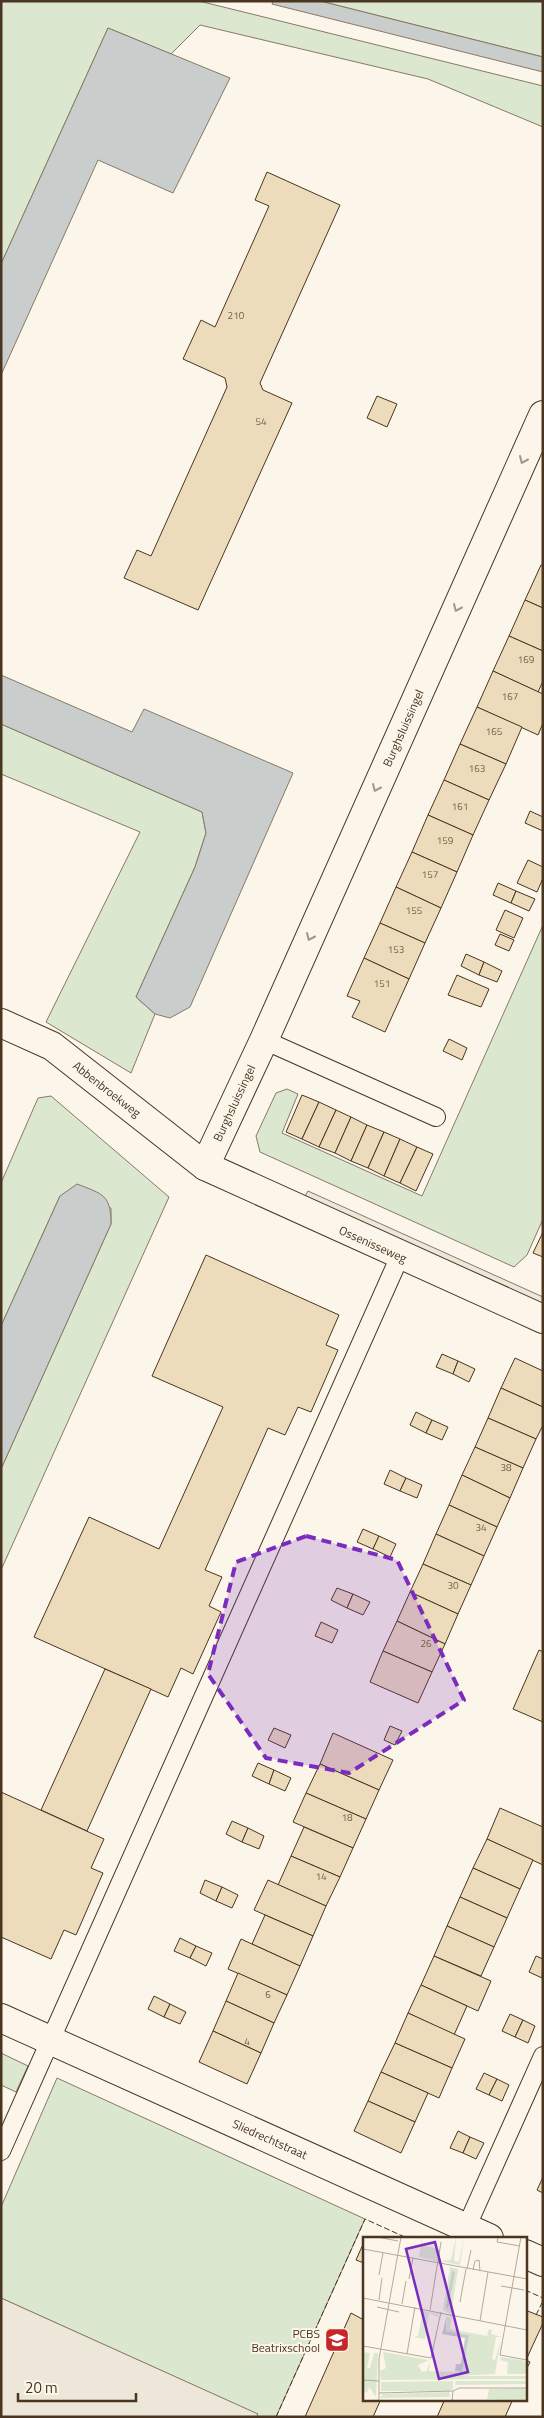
<svg xmlns="http://www.w3.org/2000/svg" width="544" height="2418" viewBox="0 0 544 2418" font-family="'Titillium Web',sans-serif">
<style>
.green{fill:#dce7d0;stroke:#887966}
.parking{fill:#ede7d9;stroke:#887966}
.water{fill:#c9cecd;stroke:#887966}
.building{fill:#ecdcbc;stroke:#4a3520}
.lines{fill:none;stroke-linecap:round;stroke-linejoin:round}
.service-casing{stroke:#4a3520;stroke-width:20}
.minor-casing{stroke:#4a3520;stroke-width:30}
.service{stroke:#fbf6e9;stroke-width:18}
.minor{stroke:#fbf6e9;stroke-width:28}
.fence{stroke:#4a3520;stroke-width:1;stroke-dasharray:6 2.5;stroke-linecap:butt}
.oneway{stroke:#a29684}
.marked{fill:#7b2cbf;fill-opacity:0.2;stroke:#7b2cbf;stroke-width:4;stroke-dasharray:10 6;stroke-linejoin:round}
.labels{text-anchor:middle;dominant-baseline:central;stroke-width:4;stroke-linejoin:round;paint-order:stroke}
.number-label{font-size:10px;fill:#725f47}
.street-label{font-size:12px;fill:#4a3520;stroke:#fbf6e9}
.poi-label{font-size:12px;fill:#4a3520;stroke:#fbf6e9;text-anchor:end}
.inset-road{fill:none;stroke:#b4a999;stroke-width:1}
.view{fill:#7b2cbf;fill-opacity:0.15;stroke:#7b2cbf;stroke-width:2.5}
.inset-edge{fill:none;stroke:#4a3520;stroke-width:2.5}
</style>
<rect width="100%" height="100%" fill="#fbf6e9"/>
<g class="green">
<polygon points="1,1 199,1 543,86 543,127 428,79 200,25 171,54 108,28 1,264"/>
<polygon points="320,1 543,1 543,57"/>
<polygon points="1,724 202,812 206,833 195,867 136,997 155,1014 131,1073 46,1022 140,832 1,774"/>
<polygon points="543,925 543,1219 527,1255 514,1267 260,1152 256,1136 276,1093 287,1089 298,1094 282,1133 422,1196"/>
<polygon points="51,1096 169,1197 1,1570 1,1469 111,1224 111,1208 60,1196 1,1326 1,1183 38,1098"/>
<polygon points="1,2053 28,2066 16,2092 1,2085"/>
<polygon points="57,2078 365,2219 276,2417 256,2417 257,2414 1,2298 1,2207"/>
</g>
<g class="parking">
<polygon points="308,1191 543,1297 543,1307 304,1198"/>
<polygon points="1,2298 258,2414 256,2417 1,2417"/>
</g>
<g class="water">
<polygon points="273,1 320,1 543,57 543,72 272,4"/>
<polygon points="108,28 230,78 173,193 98,160 1,375 1,264"/>
<polygon points="1,675 132,732 144,709 293,773 190,1007 170,1018 155,1014 136,997 195,867 206,833 202,812 1,724"/>
<path d="M77,1184C103,1194 111,1195 111,1224L1,1469V1326L60,1196Z"/>
</g>
<g class="building">
<polygon points="267,172 340,205 260,383 263,390 292,403 198,610 124,578 137,550 151,556 227,387 225,378 183,359 201,320 215,327 269,206 255,200"/>
<polygon points="377,396 397,404 387,427 367,418"/>
<polygon points="541,565 543,566 543,608 525,600"/>
<polygon points="525,600 543,608 543,651 509,636"/>
<polygon points="509,636 543,651 543,681 538,692 493,671"/>
<polygon points="493,671 543,694 543,723 538,735 477,707"/>
<polygon points="477,707 522,727 506,764 460,744"/>
<polygon points="460,744 506,764 489,800 444,780"/>
<polygon points="444,780 489,800 473,835 428,815"/>
<polygon points="530,811 543,817 543,831 525,823"/>
<polygon points="428,815 473,835 457,872 412,852"/>
<polygon points="412,852 457,872 441,908 396,887"/>
<polygon points="528,860 543,867 543,878 537,892 517,883"/>
<polygon points="498,883 516,891 511,903 493,895"/>
<polygon points="396,887 441,908 425,943 380,923"/>
<polygon points="516,891 535,899 529,911 511,903"/>
<polygon points="505,910 523,918 514,938 496,930"/>
<polygon points="380,923 425,943 409,979 364,958"/>
<polygon points="500,934 514,940 509,951 495,945"/>
<polygon points="466,954 484,962 479,975 461,966"/>
<polygon points="364,958 409,979 385,1032 352,1017 360,1001 347,996"/>
<polygon points="484,962 502,971 497,982 479,975"/>
<polygon points="457,975 489,989 481,1007 448,995"/>
<polygon points="449,1039 467,1048 462,1060 443,1051"/>
<polygon points="302,1095 319,1102 302,1139 286,1132"/>
<polygon points="319,1102 336,1110 319,1147 302,1139"/>
<polygon points="336,1110 351,1117 335,1153 319,1147"/>
<polygon points="351,1117 367,1125 351,1161 335,1153"/>
<polygon points="367,1125 384,1132 368,1168 351,1161"/>
<polygon points="384,1132 400,1139 384,1176 368,1168"/>
<polygon points="400,1139 417,1147 400,1183 384,1176"/>
<polygon points="417,1147 433,1154 416,1191 400,1183"/>
<polygon points="543,1232 543,1257 533,1253"/>
<polygon points="206,1255 339,1315 326,1345 338,1350 311,1412 298,1407 285,1435 268,1428 205,1570 222,1577 209,1606 221,1612 193,1674 181,1668 168,1697 34,1637 89,1517 159,1549 223,1407 152,1376"/>
<polygon points="442,1354 458,1361 453,1374 436,1367"/>
<polygon points="515,1358 543,1371 543,1407 501,1388"/>
<polygon points="458,1361 475,1369 469,1382 453,1374"/>
<polygon points="501,1388 543,1407 543,1425 536,1439 488,1418"/>
<polygon points="416,1412 432,1420 426,1433 410,1425"/>
<polygon points="488,1418 536,1439 523,1468 475,1447"/>
<polygon points="432,1420 448,1427 442,1440 426,1433"/>
<polygon points="475,1447 523,1468 510,1498 462,1475"/>
<polygon points="390,1470 406,1478 400,1491 384,1484"/>
<polygon points="462,1475 510,1498 497,1527 449,1505"/>
<polygon points="406,1478 422,1485 417,1498 400,1491"/>
<polygon points="449,1505 497,1527 484,1556 436,1534"/>
<polygon points="363,1529 379,1536 373,1549 357,1542"/>
<polygon points="436,1534 484,1556 471,1585 423,1564"/>
<polygon points="379,1536 396,1544 390,1557 373,1549"/>
<polygon points="423,1564 471,1585 458,1614 410,1592"/>
<polygon points="337,1588 353,1594 347,1608 331,1600"/>
<polygon points="410,1592 458,1614 445,1644 397,1621"/>
<polygon points="353,1594 370,1602 363,1615 347,1608"/>
<polygon points="397,1621 445,1644 432,1672 383,1651"/>
<polygon points="321,1622 338,1630 332,1643 315,1636"/>
<polygon points="539,1650 543,1652 543,1722 513,1709"/>
<polygon points="383,1651 432,1672 418,1703 370,1682"/>
<polygon points="105,1669 151,1689 87,1831 41,1810"/>
<polygon points="390,1726 402,1731 395,1745 384,1740"/>
<polygon points="274,1728 291,1735 285,1748 268,1740"/>
<polygon points="333,1733 393,1760 379,1790 320,1764"/>
<polygon points="258,1763 274,1770 269,1784 252,1776"/>
<polygon points="320,1764 379,1790 366,1819 306,1793"/>
<polygon points="274,1770 291,1778 285,1791 269,1784"/>
<polygon points="1,1792 104,1839 91,1868 103,1873 76,1935 64,1930 51,1959 1,1937"/>
<polygon points="306,1793 366,1819 353,1848 293,1822"/>
<polygon points="500,1808 543,1827 543,1865 487,1839"/>
<polygon points="232,1821 248,1828 242,1842 226,1834"/>
<polygon points="304,1827 353,1848 340,1877 291,1856"/>
<polygon points="248,1828 264,1836 259,1849 242,1842"/>
<polygon points="487,1839 533,1860 520,1889 473,1868"/>
<polygon points="291,1856 340,1877 326,1906 278,1885"/>
<polygon points="473,1868 520,1889 507,1918 460,1897"/>
<polygon points="205,1880 222,1887 216,1901 200,1893"/>
<polygon points="268,1880 326,1906 313,1936 254,1910"/>
<polygon points="222,1887 238,1895 232,1908 216,1901"/>
<polygon points="460,1897 507,1918 494,1947 447,1926"/>
<polygon points="265,1915 313,1936 300,1966 252,1944"/>
<polygon points="447,1926 494,1947 481,1976 434,1956"/>
<polygon points="180,1938 196,1946 190,1958 174,1951"/>
<polygon points="241,1939 300,1966 287,1995 228,1969"/>
<polygon points="196,1946 212,1953 206,1966 190,1958"/>
<polygon points="434,1956 491,1981 478,2011 421,1985"/>
<polygon points="536,1956 543,1959 542,1978 529,1972"/>
<polygon points="238,1973 287,1995 274,2023 226,2001"/>
<polygon points="421,1985 467,2006 454,2035 408,2013"/>
<polygon points="154,1996 170,2004 164,2017 148,2009"/>
<polygon points="226,2001 274,2023 261,2053 213,2031"/>
<polygon points="170,2004 186,2012 180,2024 164,2017"/>
<polygon points="408,2013 465,2039 452,2068 395,2043"/>
<polygon points="510,2014 523,2020 515,2037 502,2031"/>
<polygon points="523,2020 535,2026 528,2043 515,2037"/>
<polygon points="213,2031 261,2053 247,2084 199,2062"/>
<polygon points="395,2043 452,2068 439,2098 381,2072"/>
<polygon points="381,2072 428,2093 415,2122 368,2101"/>
<polygon points="484,2073 497,2079 489,2095 476,2089"/>
<polygon points="497,2079 509,2085 502,2101 489,2095"/>
<polygon points="368,2101 415,2122 401,2153 354,2131"/>
<polygon points="458,2131 470,2137 463,2153 450,2148"/>
<polygon points="470,2137 484,2143 476,2159 463,2153"/>
<polygon points="543,2177 543,2193 537,2190"/>
<polygon points="364,2242 364,2263 356,2260"/>
<polygon points="525,2310 543,2317 543,2323 526,2360 530,2362 525,2372"/>
<polygon points="351,2313 364,2320 364,2399 381,2399 373,2417 305,2417"/>
<polygon points="445,2399 513,2399 505,2417 437,2417"/>
</g>
<g class="lines">
<defs>
<g id="service">
<polyline points="264,1040 436,1117"/>
<polyline points="1,2151 400,1256"/>
<polyline points="466,2228 543,2056"/>
</g>
<g id="minor">
<polyline points="1,1023 52,1046 205,1166 543,1319"/>
<polyline points="205,1166 264,1040 543,415"/>
<polyline points="1,2018 489,2238"/>
<polyline points="525,2254 543,2262"/>
</g>
</defs>
<use href="#service" class="service-casing"/>
<use href="#minor" class="minor-casing"/>
<use href="#service" class="service"/>
<use href="#minor" class="minor"/>
<g class="fence">
<polyline points="525,2290 543,2298"/>
<polyline points="536,2315 543,2301"/>
<polyline points="276,2417 365,2219 407,2238"/>
</g>
</g>
<defs><path id="oneway-chevron" d="M-2-3.5L2.5 0L-2 3.5" fill="none" stroke-width="1.6" stroke-linecap="round" stroke-linejoin="round" transform="scale(1.25)"/></defs>
<g class="oneway">
<use href="#oneway-chevron" transform="translate(523 460) rotate(114)"/>
<use href="#oneway-chevron" transform="translate(457 608) rotate(114)"/>
<use href="#oneway-chevron" transform="translate(376 788) rotate(114)"/>
<use href="#oneway-chevron" transform="translate(310 937) rotate(114)"/>
</g>
<path class="marked" d="M306,1536L397,1560L464,1700L349,1773L266,1758L208,1674L236,1562Z"/>
<defs>
<symbol id="school-square" viewBox="-11 -11 22 22"><rect x="-9" y="-9" width="18" height="18" rx="4" fill="#c62828" stroke="#fbf6e9"/><path d="M0-5L7-2L0 1L-7-2ZM-4 1L0 2.5L4 1V4Q0 6-4 4Z" fill="#fff"/></symbol>
</defs>
<g fill-rule="evenodd">
<use href="#school-square" x="323" y="2326" width="28" height="28"/>
</g>
<g class="labels">
<g class="number-label">
<text x="236" y="315">210</text>
<text x="261" y="421">54</text>
<text x="526" y="659">169</text>
<text x="510" y="696">167</text>
<text x="494" y="731">165</text>
<text x="477" y="768">163</text>
<text x="460" y="806">161</text>
<text x="445" y="840">159</text>
<text x="430" y="874">157</text>
<text x="414" y="910">155</text>
<text x="396" y="949">153</text>
<text x="382" y="983">151</text>
<text x="506" y="1467">38</text>
<text x="481" y="1527">34</text>
<text x="453" y="1585">30</text>
<text x="426" y="1643">26</text>
<text x="347" y="1817">18</text>
<text x="321" y="1876">14</text>
<text x="268" y="1994">6</text>
<text x="247" y="2041">4</text>
</g>
<g class="street-label">
<text transform="translate(403 728) rotate(-66)">Burghsluissingel</text>
<text transform="translate(107 1089) rotate(38)">Abbenbroekweg</text>
<text transform="translate(234 1103) rotate(-65)">Burghsluissingel</text>
<text transform="translate(373 1244) rotate(24)">Ossenisseweg</text>
<text transform="translate(270 2139) rotate(24)">Sliedrechtstraat</text>
</g>
<g class="poi-label">
<text x="320" y="2333">PCBS<tspan x="320" dy="14">Beatrixschool</tspan></text>
</g>
</g>
<g transform="translate(363 2237)">
<rect width="164" height="164" fill="#fbf6e9"/>
<path d="M59,0V8L76,12L74,24L56,20ZM93,0L91,24L96,25L101,0L97,28L76,24L88,23ZM87,30L95,32L88,77L80,73ZM60,74L76,77L75,80L66,76L62,102L51,100L55,99ZM83,79L89,80L87,92L124,99L126,92L129,93L128,97L139,100H133L129,122L132,123L138,103L132,137L95,139H164V142L18,143L17,134L23,131L20,115L66,123L55,128L59,135L64,134L67,123L66,134L99,135L105,98L83,94ZM0,115L7,116L4,131H7L11,116H15L13,160L6,150L4,156L0,153ZM138,120L164,124V137H144L145,125L137,123ZM90,144V152L86,154H18V145ZM93,144H164V147L92,148ZM164,151V164L124,162L126,152ZM86,155L88,164L87,160L17,161L20,157Z" fill="#dce7d0"/>
<path d="M89,34L92,35L85,72L83,70ZM83,82V94L106,98L99,135L92,134L93,127H98L102,101L79,97Z" fill="#c9cecd"/>
<path class="inset-road" d="M14,0L35,4M135,0L134,5L157,9M158,0L137,118L164,123M0,12L164,42M104,32L108,13M110,33L112,24L116,23L117,34M16,38L20,16M46,42L50,21M138,49L161,53M0,61L164,93M16,63L19,41M97,65L103,32M39,67L43,44M14,70L36,75M67,73L78,5M117,84L125,35M0,109L68,121L78,75M44,117L52,70M0,143L16,144M90,154L96,151H164M16,156L90,154L89,164M16,164V122L38,0"/>
<path class="view" d="M72,5L105,135L76,142L43,12Z"/>
<rect width="164" height="164" class="inset-edge"/>
</g>
<rect width="544" height="2418" fill="none" stroke="#4a3520" stroke-width="5"/>
<path d="M18 2393v8h118v-8" fill="none" stroke="#4a3520" stroke-width="2.5"/>
<text x="25" y="2393" font-size="15" fill="#4a3520" stroke="#fbf6e9" stroke-width="4" paint-order="stroke">20 m</text>
</svg>
